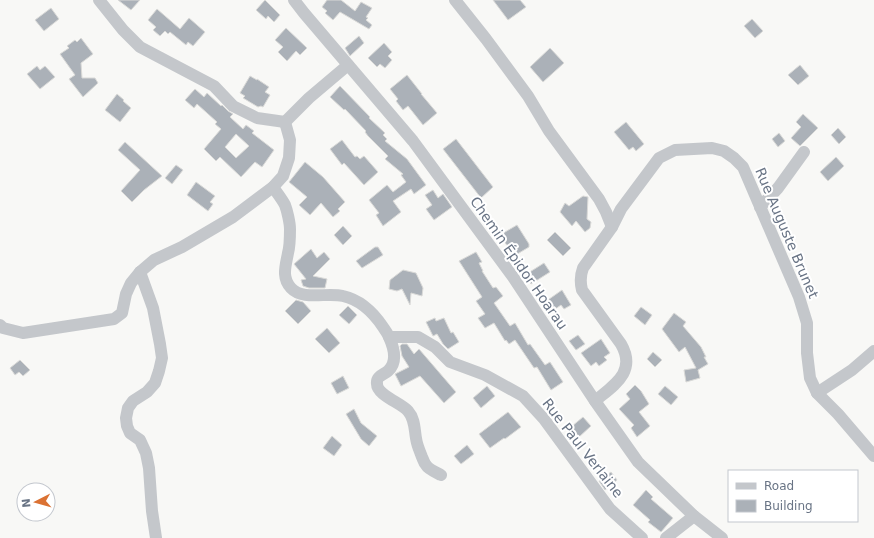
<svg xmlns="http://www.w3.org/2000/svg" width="874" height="538" viewBox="0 0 874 538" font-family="'DejaVu Sans',sans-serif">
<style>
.building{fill:#abb1b8;stroke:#dadad8;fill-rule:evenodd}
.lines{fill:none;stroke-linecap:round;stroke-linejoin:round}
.street{stroke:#c4c7cb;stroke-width:12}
.labels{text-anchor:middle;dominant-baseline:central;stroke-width:4;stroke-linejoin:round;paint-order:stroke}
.street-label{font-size:14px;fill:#697485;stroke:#fff}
</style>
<rect width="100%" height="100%" fill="#f8f8f6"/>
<g class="building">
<polygon points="118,0 140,0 131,10"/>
<polygon points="265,0 280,15 274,22 268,16 266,19 256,10"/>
<polygon points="327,0 341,0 355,11 361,2 372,8 366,17 368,18 366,20 372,25 369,29 340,12 333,20 325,13 327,11 322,7"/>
<polygon points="493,0 520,0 526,7 508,20"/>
<polygon points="51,8 59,19 44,31 35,20"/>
<polygon points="157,9 180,29 189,18 205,32 193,46 188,42 186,45 170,32 168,34 165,31 160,36 153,30 156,27 148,20"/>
<polygon points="752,19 763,31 755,38 744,26"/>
<polygon points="286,28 307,48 300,55 296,51 287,61 278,52 283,47 275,40"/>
<polygon points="359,36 364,43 350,56 345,48"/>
<polygon points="81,38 93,54 81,63 82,78 95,78 98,83 83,97 69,79 75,75 60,54 69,48 67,46 75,40 77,42"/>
<polygon points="384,43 392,52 388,56 392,60 385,68 380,64 377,67 368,58"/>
<polygon points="550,48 564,63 543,82 530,67"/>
<polygon points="800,65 809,76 798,85 788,75"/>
<polygon points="37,66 40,70 45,66 55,77 40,89 27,74"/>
<polygon points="407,75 422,94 421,94 437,113 423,125 408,106 403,110 396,101 398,99 390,89"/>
<polygon points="250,76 257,80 257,79 269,87 265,92 270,95 263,107 261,106 258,107 243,98 245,96 240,93"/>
<polygon points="340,86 370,117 369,118 385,133 383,135 387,139 385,141 407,159 426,185 414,194 411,189 393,201 401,212 383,226 376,215 379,213 369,200 387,185 393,192 406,182 401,175 403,174 385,159 388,156 368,136 365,132 366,131 345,109 344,110 330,97"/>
<path d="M195,89L204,97L207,93L221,106L222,105L228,111L233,114L230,117L243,129L246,125L254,131L252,133L274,150L262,167L255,162L241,177L220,157L216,161L204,149L221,129L215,124L217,122L197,104L194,108L185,100ZM236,134L249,146L236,158L225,147Z"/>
<polygon points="117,94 124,100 123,101 131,108 120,122 105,110"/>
<polygon points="803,114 818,128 800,146 791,138 801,127 796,122"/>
<polygon points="626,122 644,144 636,151 633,147 629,150 614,132"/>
<polygon points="838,128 846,137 839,144 831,135"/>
<polygon points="779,133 785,141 778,147 772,139"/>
<polygon points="456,139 493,187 481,198 443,149"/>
<polygon points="342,140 355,157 357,156 360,159 364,156 378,172 364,185 344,163 342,165 330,149"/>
<polygon points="125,142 162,176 144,190 132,202 121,191 140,170 118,150"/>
<polygon points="836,157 844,166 828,181 820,172"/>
<polygon points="305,162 323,177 345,202 338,209 340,211 333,217 321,203 310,215 299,205 307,197 289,182"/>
<polygon points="176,165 183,170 172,184 165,178"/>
<polygon points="196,182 215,196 210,202 213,204 208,211 187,195"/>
<polygon points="433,190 438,198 443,194 452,207 434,220 426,209 432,205 425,195"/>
<polygon points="583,196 588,197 587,219 591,222 590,228 585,232 576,221 572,226 560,212 565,203 569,206"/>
<polygon points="517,225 529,244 529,247 514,256 500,235"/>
<polygon points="343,226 352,236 343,245 334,235"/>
<polygon points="555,232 571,248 563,256 547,240"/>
<polygon points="375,247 378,247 383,255 362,268 356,261"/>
<polygon points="311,249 317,258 324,252 330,259 313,276 327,279 325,288 309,288 303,286 301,280 306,279 294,264"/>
<polygon points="476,252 482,262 479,263 483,271 482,271 493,288 496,287 503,296 494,303 510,326 515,323 528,345 530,344 545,365 550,362 563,382 551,390 537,367 534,368 515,340 509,344 506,340 505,341 494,323 485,328 478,318 485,314 476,301 482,297 459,261"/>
<polygon points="544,263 550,272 531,284 525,275"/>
<polygon points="403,270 416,273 423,288 422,296 411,293 410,305 402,289 397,291 389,289 390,280"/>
<polygon points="562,290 571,305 564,309 561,305 551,312 545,302"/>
<polygon points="296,300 303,302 311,311 298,324 285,311"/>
<polygon points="348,306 357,315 349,324 339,315"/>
<polygon points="641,307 652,315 645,325 634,316"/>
<polygon points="674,313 686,322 683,326 701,347 706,357 704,357 708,364 698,370 700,378 686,382 684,370 696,368 685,347 679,352 662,329"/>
<polygon points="435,318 436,321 444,318 451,333 453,332 459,342 448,349 443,344 437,334 433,336 426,322"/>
<polygon points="327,328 340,343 329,353 315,339"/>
<polygon points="578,335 585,344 576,350 569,341"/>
<polygon points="601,339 610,353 604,357 607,360 599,366 596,362 591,366 581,353"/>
<polygon points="402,344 407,344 414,354 419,349 456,392 444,403 420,376 401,386 395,374 409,367 402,356 400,346"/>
<polygon points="653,352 662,360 655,367 647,359"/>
<polygon points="20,360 30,370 23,376 19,372 15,375 10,368"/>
<polygon points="343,376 349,388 337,394 331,383"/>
<polygon points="635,385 641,391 649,404 639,412 650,426 637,437 631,428 634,425 619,409 630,399 626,394"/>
<polygon points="487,386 495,396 481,408 473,398"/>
<polygon points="665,386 678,397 671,405 658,394"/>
<polygon points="354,409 361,423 377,436 369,446 361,439 346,414"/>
<polygon points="508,412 521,427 505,439 504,438 490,448 479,434"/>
<polygon points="583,417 591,426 579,437 571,427"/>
<polygon points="332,436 342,445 334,456 323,448"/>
<polygon points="467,445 474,454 461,464 454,456"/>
<polygon points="611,472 617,480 605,490 599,481"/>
<polygon points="646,490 653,497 651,499 673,518 661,532 648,522 650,520 633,505"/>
</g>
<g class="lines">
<g class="street">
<polyline points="99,0 123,30 140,47 214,86 233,106 257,118 285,122"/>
<polyline points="294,0 304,13 413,141 513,277 595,401 638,462 694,516 722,538"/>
<polyline points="455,0 486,39 528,96 549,131 599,199 606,212 612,227"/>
<polyline points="285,122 309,98 348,65"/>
<path d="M273,187C277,193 282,199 285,205C287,210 290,223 290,229C290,236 290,246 288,253C286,265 281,277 291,288C303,301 327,292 343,296C361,300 373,312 383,327C385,330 388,334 389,337C394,348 398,362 388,371C383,375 376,376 377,384C377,395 401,403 408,411C416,420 414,432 417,443C418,447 420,452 422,457C423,459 424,463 426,465C428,469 437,473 441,475"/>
<polyline points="760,207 778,188 804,152"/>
<polyline points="140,272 153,308 160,344 162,358 159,371 155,383 147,392 133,401 128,408 126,418 127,426 130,433 140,440 146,453 149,468 152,511 156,538"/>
<polyline points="0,325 3,328 23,333 114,319 122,313 126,294 131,283 140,272 154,260 182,247 233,217 273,187 283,176 289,158 290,140 285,122"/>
<polyline points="389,337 418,337 435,347 450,362 485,375 523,396 544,419 610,509 642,538"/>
<polyline points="817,393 852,370 874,351"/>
<path d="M595,401C614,385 637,372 621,344L582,290C580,282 580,276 583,268L612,227L621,209L659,158L675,150L712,148L724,151L734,158L743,167L799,297L807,323V353L810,378L817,393L838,414L874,456"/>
<polyline points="666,538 694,516"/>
</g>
</g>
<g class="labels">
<g class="street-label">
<text transform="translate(787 233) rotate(67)">Rue Auguste Brunet</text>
<text transform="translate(519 263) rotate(55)">Chemin Épidor Hoarau</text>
<text transform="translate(583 448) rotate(52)">Rue Paul Verlaine</text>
</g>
</g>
<rect x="728" y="470" width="130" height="52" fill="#ffffff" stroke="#c3c7ce"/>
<rect x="736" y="483" width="20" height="6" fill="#c4c7cb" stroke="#c3c7ce"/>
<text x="764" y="490" font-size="12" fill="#697485">Road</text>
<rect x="736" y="500" width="20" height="12" fill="#abb1b8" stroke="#c3c7ce"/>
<text x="764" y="510" font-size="12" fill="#697485">Building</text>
<g transform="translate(36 502) rotate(264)"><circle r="19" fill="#ffffff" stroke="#c3c7ce"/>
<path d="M0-3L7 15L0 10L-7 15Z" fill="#db7233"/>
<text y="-6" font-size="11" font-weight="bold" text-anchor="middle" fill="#697485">N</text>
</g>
</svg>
